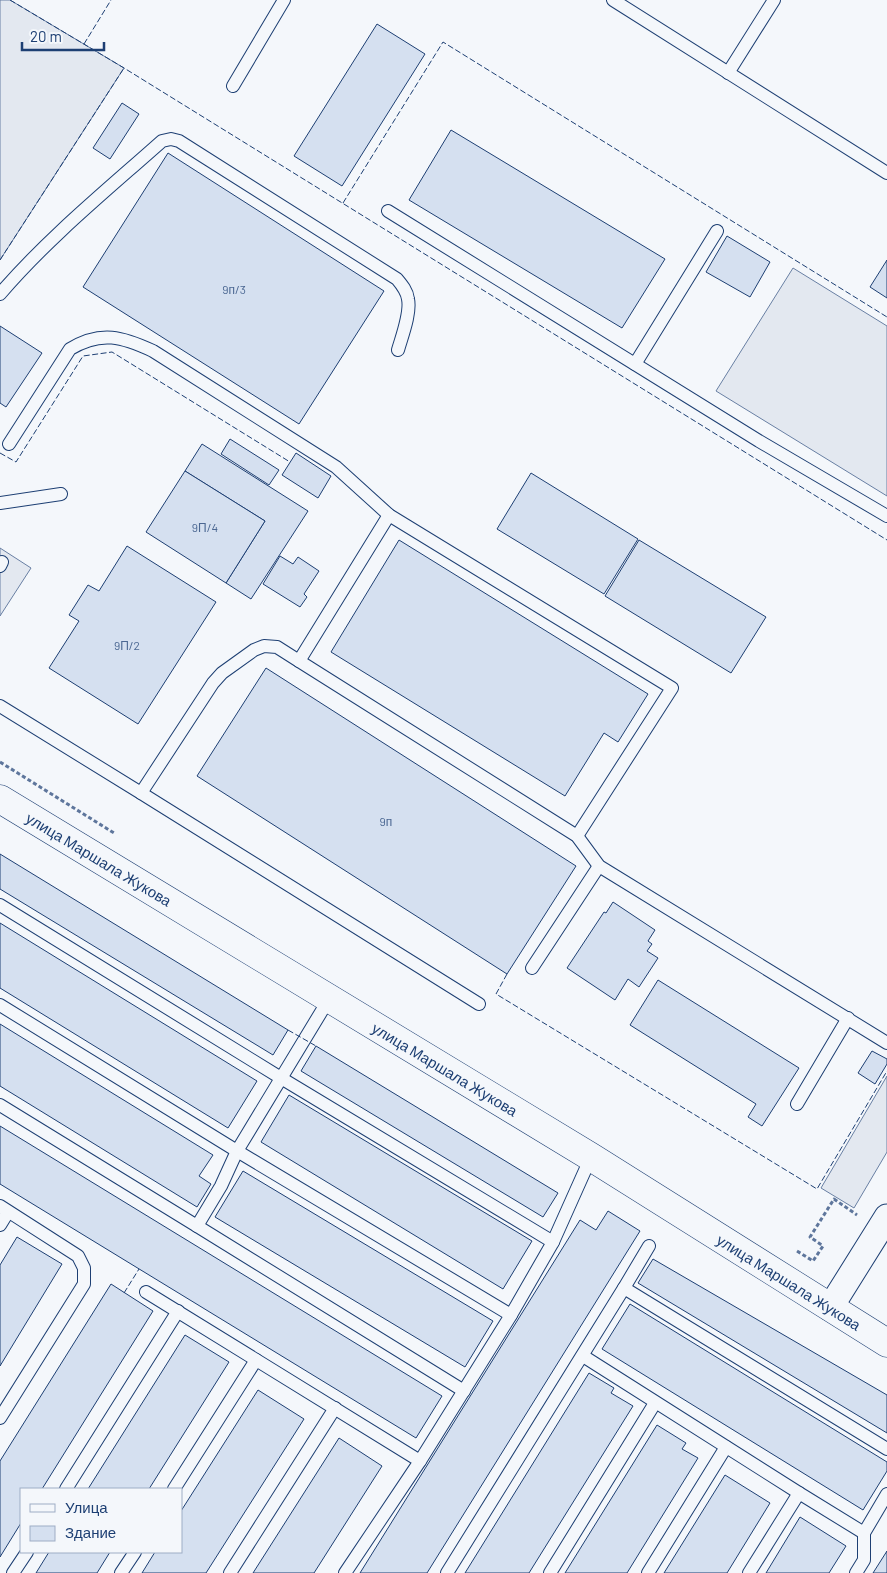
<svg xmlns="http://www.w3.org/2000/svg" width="887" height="1573" viewBox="0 0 887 1573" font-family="Barlow,sans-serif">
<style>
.parking{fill:#e3e8f0;stroke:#687fa3}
.building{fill:#d5e0f0;stroke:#1d3f73}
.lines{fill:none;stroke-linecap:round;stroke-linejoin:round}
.service-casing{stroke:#1d3f73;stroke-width:14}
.minor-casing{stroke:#1d3f73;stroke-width:27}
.secondary-casing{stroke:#1d3f73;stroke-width:29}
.path{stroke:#5e769c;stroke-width:3;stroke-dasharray:4 2.5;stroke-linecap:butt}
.service{stroke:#f4f7fb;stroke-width:12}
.minor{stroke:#f4f7fb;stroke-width:25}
.secondary{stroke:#f4f7fb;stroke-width:28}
.fence{stroke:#1d3f73;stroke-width:1;stroke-dasharray:6 2.5;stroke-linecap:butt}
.labels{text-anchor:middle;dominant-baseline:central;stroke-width:4;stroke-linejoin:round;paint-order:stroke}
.number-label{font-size:12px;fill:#4b6792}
.street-label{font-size:15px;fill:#1d3f73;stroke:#f4f7fb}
</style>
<rect width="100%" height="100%" fill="#f4f7fb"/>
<g class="parking">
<polygon points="0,0 10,0 124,68 0,260"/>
<polygon points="793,268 887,326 887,496 716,391"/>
<polygon points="0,548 31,568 0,616"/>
<polygon points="887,1076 887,1152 854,1208 821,1188"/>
</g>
<g class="building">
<polygon points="377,24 425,54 342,186 294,156"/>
<polygon points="122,103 139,114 110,159 93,148"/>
<polygon points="451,130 665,259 622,328 409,200"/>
<polygon points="168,153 384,291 299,424 83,287"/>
<polygon points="727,236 770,262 750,297 706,272"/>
<polygon points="887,260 887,298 870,287"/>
<polygon points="0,326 42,353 6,407 0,403"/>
<polygon points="230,439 279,470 269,485 221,454"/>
<polygon points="202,444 308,511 251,599 226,583 265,521 185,471"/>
<polygon points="296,453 331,476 318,498 282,475"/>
<polygon points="185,471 265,521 226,583 146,532"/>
<polygon points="531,473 638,539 604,594 497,529"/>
<polygon points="399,540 648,694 618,742 604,733 565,796 331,652"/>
<polygon points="639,540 766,617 731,673 605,596"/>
<polygon points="127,546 216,602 138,724 49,668 79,621 69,615 88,585 99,591"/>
<polygon points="280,556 293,564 298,557 319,571 304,594 307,597 300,607 263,584"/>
<polygon points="266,668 576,866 507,974 197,776"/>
<polygon points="0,854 288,1030 273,1055 0,889"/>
<polygon points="613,902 655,930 648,941 652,944 647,951 658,958 639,987 628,979 615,1000 567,968 604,912 606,913"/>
<polygon points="0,923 257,1081 228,1128 0,988"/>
<polygon points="658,980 799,1068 762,1126 748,1117 756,1104 630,1025"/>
<polygon points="0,1024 213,1155 199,1176 211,1184 197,1207 0,1086"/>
<polygon points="316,1046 558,1193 543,1217 301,1071"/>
<polygon points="872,1051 887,1059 887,1064 875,1084 858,1073"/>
<polygon points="289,1095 532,1241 503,1289 261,1142"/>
<polygon points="0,1126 442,1396 416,1438 0,1184"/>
<polygon points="243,1171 493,1321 465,1367 215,1217"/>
<polygon points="608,1211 640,1231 427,1573 360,1573 580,1220 596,1230"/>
<polygon points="17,1237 62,1264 0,1366 0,1265"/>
<polygon points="653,1259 887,1395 887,1433 638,1283"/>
<polygon points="111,1284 153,1311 42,1489 21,1489 21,1523 0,1557 0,1461"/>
<polygon points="630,1304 887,1462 887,1471 863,1510 602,1349"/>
<polygon points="185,1335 229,1362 149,1489 88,1489"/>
<polygon points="589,1373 614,1388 611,1393 633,1406 529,1573 465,1573"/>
<polygon points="258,1390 304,1419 206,1573 142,1573 155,1552 181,1552 181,1511"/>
<polygon points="657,1425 686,1443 682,1449 698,1458 627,1573 565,1573"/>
<polygon points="339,1438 382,1466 314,1573 253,1573"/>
<polygon points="725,1475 770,1503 727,1573 664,1573"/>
<polygon points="800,1517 846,1546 829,1573 766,1573"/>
<polygon points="887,1551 887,1573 873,1573"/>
<polygon points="49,1552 110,1552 97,1573 36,1573"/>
</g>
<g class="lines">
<defs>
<g id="service">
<polyline points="613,0 887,173"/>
<polyline points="728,73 774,0"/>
<polyline points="233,86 284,0"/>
<polyline points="388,211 759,441 887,516"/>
<path d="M0,294C48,238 107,190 162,141L171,139L179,141L397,279C402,285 407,291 408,299C411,313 402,336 398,350"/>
<polyline points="635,364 717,231"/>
<path d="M9,444L70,349C101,330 123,337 153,351L336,467L389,515L672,688L577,836"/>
<polyline points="0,503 61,494"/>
<polyline points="389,515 299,661 577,836 599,866 887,1043"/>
<polyline points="0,566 2,562"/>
<polyline points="0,706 141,793 213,683 222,673 254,650 264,646 277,647 299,661"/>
<polyline points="141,793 479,1004"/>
<polyline points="0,905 281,1078 553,1242 511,1315 420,1461"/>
<polyline points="532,968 599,866"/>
<polyline points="0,1005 237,1151 511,1315"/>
<polyline points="797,1104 848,1018"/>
<polyline points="0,1105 197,1226 221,1186 237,1151 329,999"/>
<polyline points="0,1206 78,1256 84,1268 84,1284 0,1418"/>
<polyline points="0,1225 8,1212"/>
<polyline points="197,1226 464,1391"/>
<polyline points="553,1242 591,1157"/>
<polyline points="624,1288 649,1246"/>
<polyline points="146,1292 420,1461 345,1573"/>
<polyline points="583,1356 799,1493 864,1533"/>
<polyline points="66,1489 178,1311"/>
<polyline points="174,1489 256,1360"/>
<polyline points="13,1573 27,1552"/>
<polyline points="121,1573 135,1552"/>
<polyline points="230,1573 335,1408"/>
<polyline points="447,1573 624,1288 887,1449"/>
<polyline points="550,1573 655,1403"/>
<polyline points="648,1573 726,1447"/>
<polyline points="749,1573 799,1493"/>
<polyline points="856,1573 864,1560 864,1533 887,1494"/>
</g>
<polyline id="minor" points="830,1308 887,1217"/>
<polyline id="secondary" points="0,799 591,1157 887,1343"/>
</defs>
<use href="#service" class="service-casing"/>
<use href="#minor" class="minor-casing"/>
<use href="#secondary" class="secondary-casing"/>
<g class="path">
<polyline points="0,762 114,833"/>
<polyline points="797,1251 813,1261 823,1246 810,1237 834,1199 857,1215"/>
</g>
<use href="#service" class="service"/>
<use href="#minor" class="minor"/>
<use href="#secondary" class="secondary"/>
<g class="fence">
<polyline points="10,0 124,68 887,540"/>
<polyline points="84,44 111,0"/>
<polyline points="343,203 443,42 887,317"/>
<polyline points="0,260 124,68"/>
<polyline points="0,453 16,462 83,356 112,352 290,462"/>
<polyline points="507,974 496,994 817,1189 887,1071"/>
<polyline points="288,1030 316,1046"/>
<polyline points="124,1293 139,1269"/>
</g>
</g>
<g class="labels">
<g class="number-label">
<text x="234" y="289">9п/3</text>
<text x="205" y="527">9П/4</text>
<text x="127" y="645">9П/2</text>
<text x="386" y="821">9п</text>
</g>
<g class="street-label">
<text transform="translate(99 859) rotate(31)">улица Маршала Жукова</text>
<text transform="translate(445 1069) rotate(31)">улица Маршала Жукова</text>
<text transform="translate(789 1282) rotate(32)">улица Маршала Жукова</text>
</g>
</g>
<rect x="20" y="1488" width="162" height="65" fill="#f4f7fb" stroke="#9eadc5"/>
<rect x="30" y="1504" width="25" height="8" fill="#f4f7fb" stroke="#9eadc5"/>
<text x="65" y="1513" font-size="15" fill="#1d3f73">Улица</text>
<rect x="30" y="1526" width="25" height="15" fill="#d5e0f0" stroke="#9eadc5"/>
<text x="65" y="1538" font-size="15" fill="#1d3f73">Здание</text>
<path d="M22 42v8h82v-8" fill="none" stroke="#1d3f73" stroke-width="2.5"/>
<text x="30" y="42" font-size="15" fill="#1d3f73" stroke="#f4f7fb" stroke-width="4" paint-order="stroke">20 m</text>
</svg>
